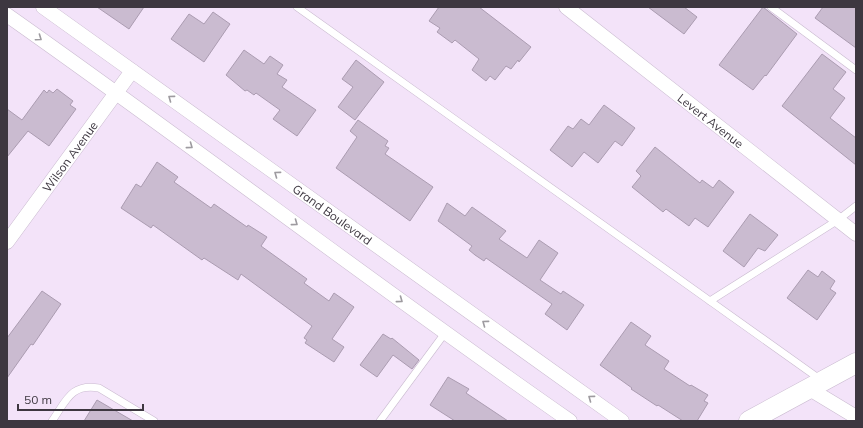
<svg xmlns="http://www.w3.org/2000/svg" width="863" height="428" viewBox="0 0 863 428" font-family="Mulish,sans-serif">
<style>
.building{fill:#cabbd0;stroke:#ab9cb1}
.lines{fill:none;stroke-linecap:round;stroke-linejoin:round}
.lane-casing{stroke:#cabbd0;stroke-width:8}
.street-casing{stroke:#cabbd0;stroke-width:15}
.secondary-casing{stroke:#cabbd0;stroke-width:21}
.lane{stroke:#fff;stroke-width:7}
.street{stroke:#fff;stroke-width:14}
.secondary{stroke:#fff;stroke-width:20}
.oneway{stroke:#9e9ba0}
.labels{text-anchor:middle;dominant-baseline:central;stroke-width:3;stroke-linejoin:round;paint-order:stroke}
.street-label{font-size:12px;fill:#3d3740;stroke:#f3e3f9}
</style>
<rect width="100%" height="100%" fill="#f3e3f9"/>
<g class="building">
<polygon points="97,7 144,7 129,29"/>
<polygon points="439,7 479,7 531,47 519,62 518,60 511,69 506,66 495,80 490,76 486,81 472,70 479,59 455,40 452,43 437,32 440,28 429,21"/>
<polygon points="648,7 684,7 697,17 684,34"/>
<polygon points="763,7 797,34 766,76 765,75 753,90 719,65"/>
<polygon points="823,7 856,7 856,48 815,18"/>
<polygon points="213,12 230,24 204,62 171,39 189,14 204,24"/>
<polygon points="244,50 264,64 270,56 283,65 277,74 287,80 282,87 316,110 297,136 273,119 280,110 256,93 254,95 247,90 245,91 226,75"/>
<polygon points="822,54 846,72 833,89 845,98 830,118 856,138 856,165 782,106"/>
<polygon points="356,60 384,82 355,120 338,107 353,87 342,79"/>
<polygon points="57,89 73,101 70,105 76,109 49,146 28,131 7,157 7,109 22,120 44,90 47,93 49,90 53,93"/>
<polygon points="604,105 635,128 622,146 615,141 598,163 584,152 572,167 550,150 568,126 573,129 581,119 589,125"/>
<polygon points="358,120 388,141 385,146 389,148 385,154 433,187 410,221 336,168 357,137 350,131"/>
<polygon points="655,147 700,183 702,180 713,188 719,180 734,192 708,227 695,218 689,226 666,209 663,212 632,187 641,176 636,171"/>
<polygon points="157,162 178,177 174,182 211,208 214,204 247,227 248,225 267,237 261,246 307,279 304,283 329,301 334,293 354,307 332,339 344,347 334,362 305,343 307,340 304,338 312,326 241,274 238,280 204,258 202,260 153,225 151,228 121,208 136,184 141,187"/>
<polygon points="447,203 465,216 472,207 506,231 499,239 527,258 539,240 558,253 540,280 561,294 563,291 584,305 567,330 545,314 552,304 486,258 484,261 475,255 469,250 472,246 438,221"/>
<polygon points="750,214 778,235 765,251 758,248 744,267 723,251"/>
<polygon points="808,270 818,277 822,271 835,281 830,289 836,293 817,320 787,298"/>
<polygon points="42,291 61,304 33,345 31,344 7,378 7,338"/>
<polygon points="631,322 651,336 645,345 669,361 664,369 690,386 691,385 708,395 704,401 708,403 697,421 683,421 658,405 657,406 631,389 632,388 600,365"/>
<polygon points="383,334 391,339 392,338 419,360 412,369 393,355 377,377 360,365"/>
<polygon points="448,377 469,389 466,393 508,421 455,421 430,405"/>
<polygon points="97,400 133,421 84,421"/>
</g>
<g class="lines">
<defs>
<g id="lane">
<polyline points="297,7 821,380"/>
<polyline points="771,7 856,70"/>
<polyline points="710,301 838,220 856,206"/>
<path d="M52,421C66,401 71,383 99,388L154,421"/>
<polyline points="380,421 445,333"/>
</g>
<g id="street">
<path id="s1" d="M43,7L622,421"/>
<path id="s2" d="M566,7L856,234"/>
<path d="M7,15C196,148 380,289 570,421"/>
<path id="s3" d="M7,242L132,71"/>
<polyline points="808,388 856,417"/>
</g>
<polyline id="secondary" points="749,421 856,363"/>
</defs>
<use href="#lane" class="lane-casing"/>
<use href="#street" class="street-casing"/>
<use href="#secondary" class="secondary-casing"/>
<use href="#lane" class="lane"/>
<use href="#street" class="street"/>
<use href="#secondary" class="secondary"/>
</g>
<defs><path id="oneway-chevron" d="M-2-3.5L2.5 0L-2 3.5" fill="none" stroke-width="1.6" stroke-linecap="round" stroke-linejoin="round"/></defs>
<g class="oneway">
<use href="#oneway-chevron" transform="translate(39 38) rotate(35)"/>
<use href="#oneway-chevron" transform="translate(171 98) rotate(-144)"/>
<use href="#oneway-chevron" transform="translate(190 146) rotate(36)"/>
<use href="#oneway-chevron" transform="translate(277 174) rotate(-144)"/>
<use href="#oneway-chevron" transform="translate(295 223) rotate(36)"/>
<use href="#oneway-chevron" transform="translate(400 300) rotate(36)"/>
<use href="#oneway-chevron" transform="translate(485 323) rotate(-144)"/>
<use href="#oneway-chevron" transform="translate(591 398) rotate(-144)"/>
</g>
<g class="labels">
<g class="street-label">
<text stroke="none"><textPath href="#s2" startOffset="184">Levert Avenue</textPath></text>
<text stroke="none"><textPath href="#s3" startOffset="106">Wilson Avenue</textPath></text>
<text stroke="none"><textPath href="#s1" startOffset="356">Grand Boulevard</textPath></text>
</g>
</g>
<rect width="863" height="428" fill="none" stroke="#3d3740" stroke-width="16"/>
<path d="M18 404v6h125v-6" fill="none" stroke="#3d3740" stroke-width="2"/>
<text x="24" y="404" font-size="12" fill="#3d3740" stroke="#f3e3f9" stroke-width="3" paint-order="stroke">50 m</text>
</svg>
